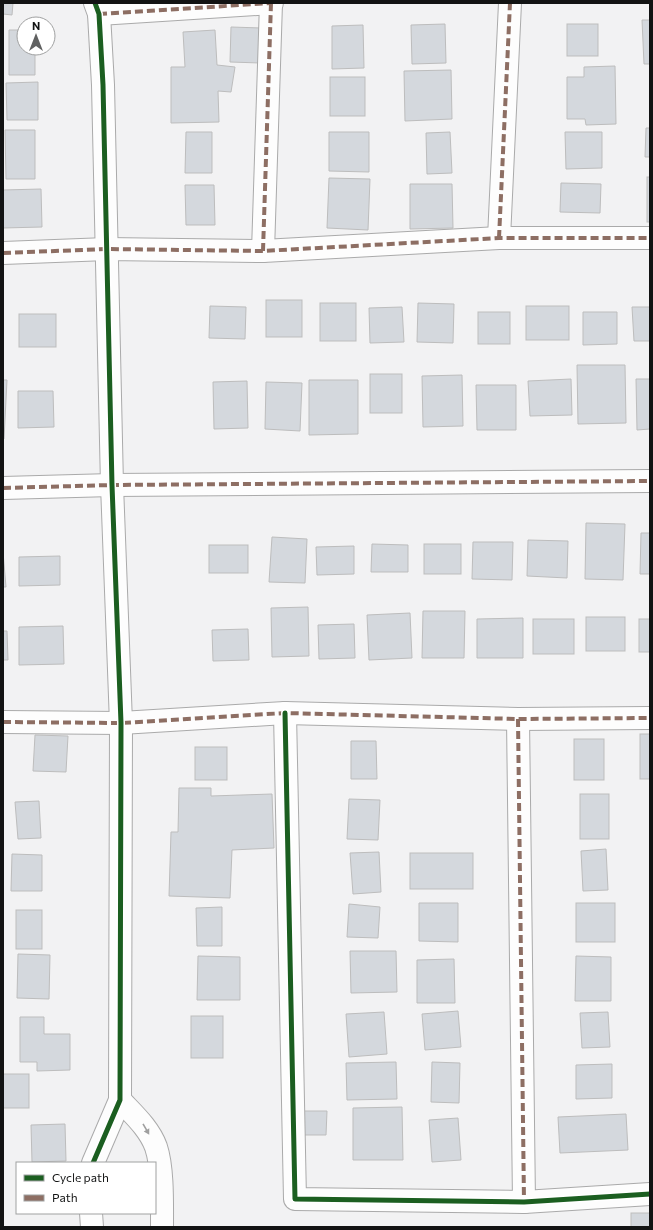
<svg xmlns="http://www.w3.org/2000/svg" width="653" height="1230" viewBox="0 0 653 1230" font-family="Commissioner,sans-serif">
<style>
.building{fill:#d4d8dd;stroke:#bdbdbd}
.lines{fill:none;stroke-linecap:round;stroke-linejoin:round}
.minor-casing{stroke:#aaa;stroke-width:24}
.minor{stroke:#fdfdfd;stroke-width:22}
.quiet{stroke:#8d6e63;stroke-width:4;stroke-dasharray:8 4;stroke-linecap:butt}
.cycleway-casing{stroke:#fff;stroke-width:8}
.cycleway{stroke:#1b5e20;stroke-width:5}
.oneway{fill:#9f9f9f}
</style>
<rect width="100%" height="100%" fill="#f2f2f3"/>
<g class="building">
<polygon points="3,3 13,3 12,15 3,14"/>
<polygon points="642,20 650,20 650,64 644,64"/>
<polygon points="445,24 446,63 412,64 411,25"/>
<rect x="567" y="24" width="31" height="32"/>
<polygon points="363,25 364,68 332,69 332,26"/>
<polygon points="231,27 261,28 260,63 230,62"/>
<polygon points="9,30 24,30 24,48 35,48 35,75 9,75"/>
<polygon points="215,30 217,65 235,67 231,92 218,91 219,122 171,123 171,67 185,67 183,32"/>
<polygon points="615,66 616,124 586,125 585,119 567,119 567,77 584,77 584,67"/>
<polygon points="451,70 452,119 405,121 404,71"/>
<rect x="330" y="77" width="35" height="39"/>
<polygon points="38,82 38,120 7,120 6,83"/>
<polygon points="646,128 650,128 650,157 645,157"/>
<polygon points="5,130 35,130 35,179 6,179"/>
<polygon points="186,132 212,132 212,173 185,173"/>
<polygon points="329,132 369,132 369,172 329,171"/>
<polygon points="450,132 452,173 427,174 426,133"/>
<polygon points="565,132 602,132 602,168 566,169"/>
<rect x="647" y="177" width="3" height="45"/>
<polygon points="329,178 370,179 368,230 327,228"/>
<polygon points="561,183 601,184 600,213 560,212"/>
<polygon points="410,184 452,184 453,228 410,229"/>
<polygon points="185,185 214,185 215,225 186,225"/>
<polygon points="41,189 42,227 3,228 3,190"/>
<rect x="266" y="300" width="36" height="37"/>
<rect x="320" y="303" width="36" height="38"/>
<polygon points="418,303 454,304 453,343 417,342"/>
<polygon points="210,306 246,307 245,339 209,338"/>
<rect x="526" y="306" width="43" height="34"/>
<polygon points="402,307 404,342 370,343 369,308"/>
<polygon points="632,307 650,307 650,341 634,341"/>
<rect x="478" y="312" width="32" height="32"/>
<polygon points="583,312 617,312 617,344 583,345"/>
<rect x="19" y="314" width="37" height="33"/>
<polygon points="577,365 625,365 626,423 578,424"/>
<rect x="370" y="374" width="32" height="39"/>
<polygon points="462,375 463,426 423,427 422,376"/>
<polygon points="571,379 572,415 530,416 528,381"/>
<polygon points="636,379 650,379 650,429 637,430"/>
<polygon points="3,380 7,380 4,439 3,439"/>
<polygon points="309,380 358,380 358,434 309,435"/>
<polygon points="247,381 248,428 214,429 213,382"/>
<polygon points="266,382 302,383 300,431 265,429"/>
<polygon points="476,385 516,385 516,430 477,430"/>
<polygon points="18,391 53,391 54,427 18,428"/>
<polygon points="586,523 625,524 623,580 585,579"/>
<polygon points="641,533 650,533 650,574 640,574"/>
<polygon points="272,537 307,539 305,583 269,582"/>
<polygon points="528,540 568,541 567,578 527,576"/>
<polygon points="473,542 513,542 512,580 472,579"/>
<polygon points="372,544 408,545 408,572 371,572"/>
<rect x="424" y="544" width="37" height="30"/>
<rect x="209" y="545" width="39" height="28"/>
<polygon points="354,546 354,574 317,575 316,547"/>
<polygon points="3,552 6,587 3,587"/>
<polygon points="60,556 60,585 19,586 19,557"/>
<polygon points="308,607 309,656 272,657 271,608"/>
<polygon points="423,611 465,611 464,658 422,658"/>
<polygon points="410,613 412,658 369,660 367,615"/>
<rect x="586" y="617" width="39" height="34"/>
<polygon points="523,618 523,658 477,658 477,619"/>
<rect x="533" y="619" width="41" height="35"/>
<rect x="639" y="619" width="11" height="33"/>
<polygon points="354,624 355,658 319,659 318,625"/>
<polygon points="63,626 64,664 19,665 19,627"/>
<polygon points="248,629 249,660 213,661 212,630"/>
<polygon points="3,631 7,631 8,660 3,660"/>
<rect x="640" y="734" width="10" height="45"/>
<polygon points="35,735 68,736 66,772 33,771"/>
<rect x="574" y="739" width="30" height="41"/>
<polygon points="351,741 376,741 377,779 351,779"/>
<rect x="195" y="747" width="32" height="33"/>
<polygon points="179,788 211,788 211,796 272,794 274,848 232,850 230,898 169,896 171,832 178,832"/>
<rect x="580" y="794" width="29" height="45"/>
<polygon points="349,799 380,800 378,840 347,839"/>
<polygon points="39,801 41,838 18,839 15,802"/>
<polygon points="606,849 608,890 583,891 581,851"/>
<polygon points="379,852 381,892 353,894 350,853"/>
<rect x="410" y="853" width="63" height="36"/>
<polygon points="12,854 42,855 42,891 11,891"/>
<polygon points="419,903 458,903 458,942 419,941"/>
<rect x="576" y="903" width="39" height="39"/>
<polygon points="349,904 380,907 378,938 347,937"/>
<polygon points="222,907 222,946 197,946 196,908"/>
<rect x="16" y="910" width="26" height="39"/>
<polygon points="350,951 396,951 397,992 351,993"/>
<polygon points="18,954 50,955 49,999 17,998"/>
<polygon points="198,956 240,957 240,1000 197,1000"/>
<polygon points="576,956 611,957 611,1001 575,1001"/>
<polygon points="454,959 455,1003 417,1003 417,960"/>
<polygon points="458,1011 461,1047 425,1050 422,1014"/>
<polygon points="384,1012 387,1054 349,1057 346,1014"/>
<polygon points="608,1012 610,1047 582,1048 580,1013"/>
<rect x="191" y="1016" width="32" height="42"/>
<polygon points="20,1017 44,1017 44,1034 70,1034 70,1070 37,1071 37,1062 20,1062"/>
<polygon points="396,1062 397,1099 347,1100 346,1063"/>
<polygon points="432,1062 460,1063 459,1103 431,1102"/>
<polygon points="612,1064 612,1098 576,1099 576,1065"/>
<rect x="3" y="1074" width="26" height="34"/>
<polygon points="402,1107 403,1160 353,1160 353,1108"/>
<polygon points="301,1111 327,1111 326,1135 300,1135"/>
<polygon points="626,1114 628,1150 560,1153 558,1117"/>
<polygon points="458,1118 461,1160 432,1162 429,1120"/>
<polygon points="65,1124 66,1161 32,1162 31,1125"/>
<rect x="631" y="1213" width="19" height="14"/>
</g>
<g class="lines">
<defs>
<g id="minor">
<polyline points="99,14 272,3"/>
<polyline points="499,238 510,3"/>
<polyline points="263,251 271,3"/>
<polyline points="3,253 107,249 263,251 499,238 650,238"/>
<polyline points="3,488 112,485 650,481"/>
<polyline points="285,713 295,1199 524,1202 650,1194"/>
<polyline points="518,719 524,1202"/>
<polyline points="3,722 121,723 285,713 518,719 650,718"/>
<path d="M120,1100C133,1114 149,1128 156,1147C163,1168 162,1204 162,1227"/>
<polyline points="93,1163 120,1100 121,723 112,485 103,85 99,14 95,3"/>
<polyline points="91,1213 92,1227"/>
</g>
</defs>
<use href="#minor" class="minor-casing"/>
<use href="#minor" class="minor"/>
<g class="quiet">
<polyline points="99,14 272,3"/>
<polyline points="499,238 510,3"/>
<polyline points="263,251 271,3"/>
<polyline points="3,253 107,249 263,251 499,238 650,238"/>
<polyline points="3,488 112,485 650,481"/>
<polyline points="518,719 524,1202"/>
<polyline points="3,722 121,723 285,713 518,719 650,718"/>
</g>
<defs>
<g id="cycleway">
<polyline points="285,713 295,1199 524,1202 650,1194"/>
<polyline points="93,1163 120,1100 121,723 112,485 103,85 99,14 95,3"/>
</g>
</defs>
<use href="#cycleway" class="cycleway-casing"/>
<use href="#cycleway" class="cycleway"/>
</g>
<defs><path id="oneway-solid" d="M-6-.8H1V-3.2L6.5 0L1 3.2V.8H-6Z"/></defs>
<use class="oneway" href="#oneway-solid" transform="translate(146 1129) rotate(60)"/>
<rect width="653" height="1230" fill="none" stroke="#121313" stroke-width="8"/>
<rect x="16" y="1162" width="140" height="52" fill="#ffffff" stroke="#a0a1a1"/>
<rect x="24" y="1175" width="20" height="6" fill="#1b5e20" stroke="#a0a1a1"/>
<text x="52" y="1182" font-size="12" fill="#121313">Cycle path</text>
<rect x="24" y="1195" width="20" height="6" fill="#8d6e63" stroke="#a0a1a1"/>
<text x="52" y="1202" font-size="12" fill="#121313">Path</text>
<g transform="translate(36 36)"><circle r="19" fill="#ffffff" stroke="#a0a1a1"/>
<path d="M0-3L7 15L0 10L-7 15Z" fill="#606161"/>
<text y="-6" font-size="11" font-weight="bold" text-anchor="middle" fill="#121313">N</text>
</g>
</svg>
